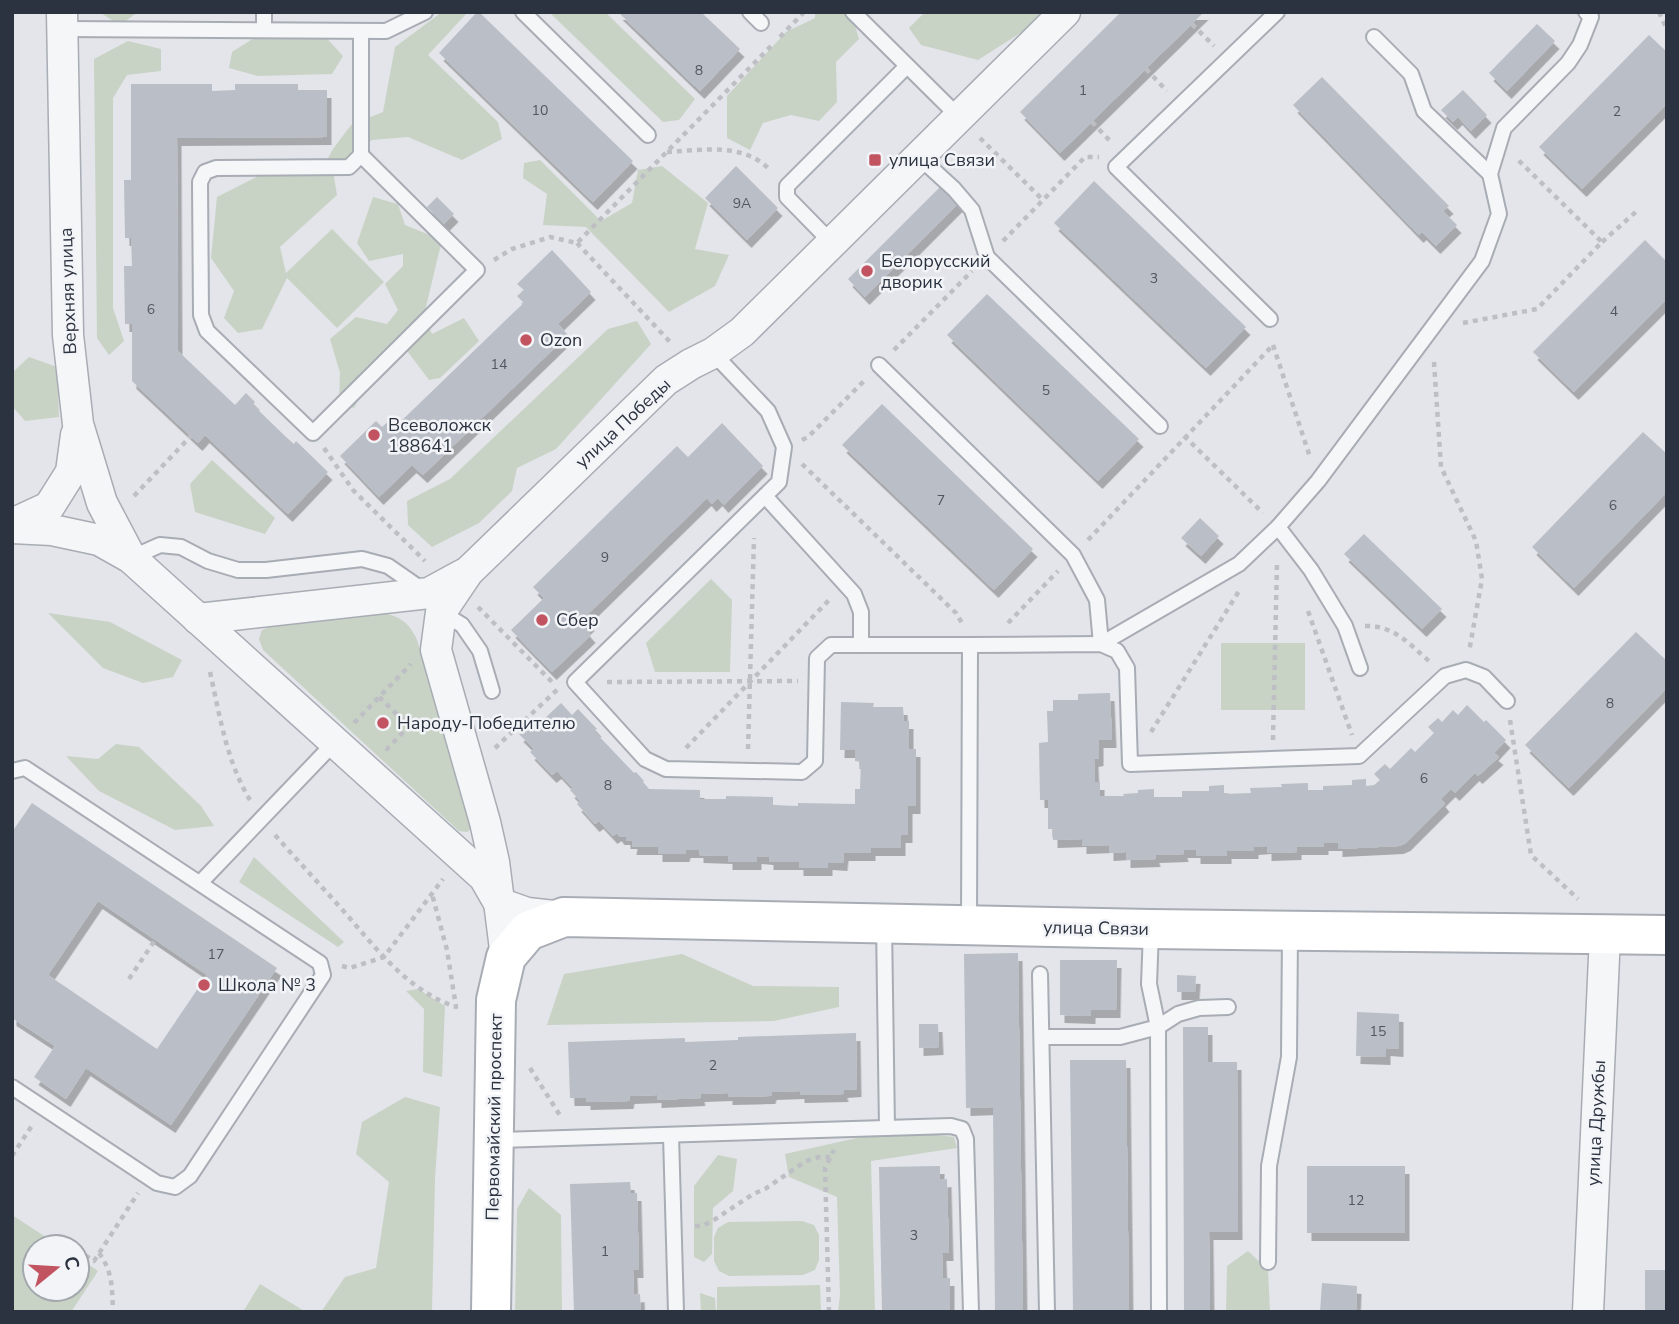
<svg xmlns="http://www.w3.org/2000/svg" width="1679" height="1324" viewBox="0 0 1679 1324" font-family="'Nunito Sans',sans-serif">
<style>
.green{fill:#c8d3c5}
.building{fill:#babec6;fill-rule:evenodd;filter:url(#shadow)}
.lines{fill:none;stroke-linecap:round;stroke-linejoin:round}
.lane-casing{stroke:#a8acb4;stroke-width:18}
.street-casing{stroke:#a8acb4;stroke-width:33}
.secondary-casing{stroke:#a8acb4;stroke-width:42}
.path{stroke:#bdbfc4;stroke-width:4.5;stroke-dasharray:5 5;stroke-linecap:butt}
.lane{stroke:#f5f6f8;stroke-width:14}
.street{stroke:#f5f6f8;stroke-width:30}
.secondary{stroke:#fff;stroke-width:38}
.poi-dot{fill:#c25461;stroke:#f2f4f7;stroke-width:2.5}
.labels{text-anchor:middle;dominant-baseline:central;stroke-width:5;stroke-linejoin:round;paint-order:stroke}
.number-label{font-size:14px;fill:#505662}
.poi-label{font-size:18px;fill:#2c3340;stroke:#f2f4f7;text-anchor:start}
.street-label{font-size:18px;fill:#2c3340;stroke:#f2f4f7}
</style>
<defs>
<filter id="shadow"><feDropShadow dx="4.5" dy="8" stdDeviation="0" flood-color="#0004"/></filter>
</defs>
<rect width="100%" height="100%" fill="#e3e5ea"/>
<g class="green">
<polygon points="99,12 138,12 120,25"/>
<polygon points="442,12 468,12 428,55 498,122 502,139 462,160 408,137 372,140 333,171 337,195 280,247 286,273 332,229 384,282 337,328 287,278 262,329 238,333 224,318 234,291 211,258 217,197 270,170 322,169 333,149 351,125 383,112 395,47"/>
<polygon points="549,12 605,12 695,99 679,120 663,122"/>
<polygon points="815,12 848,12 852,15 859,39 836,62 837,102 819,121 791,115 763,123 750,150 727,138 727,96 786,32 815,18"/>
<polygon points="925,12 1046,12 1044,18 978,60 921,45 909,28"/>
<polygon points="323,34 343,56 332,74 258,76 229,68 232,52 257,36"/>
<polygon points="128,41 161,49 161,71 127,75 113,98 113,308 124,341 109,355 97,338 94,59"/>
<polygon points="540,160 601,221 632,203 638,170 662,166 708,203 695,249 729,255 715,286 669,312 586,227 543,225 547,194 523,178 524,163"/>
<polygon points="373,197 398,204 405,225 442,240 424,315 432,334 464,318 479,341 440,378 429,380 408,352 383,355 354,408 339,403 340,373 330,339 356,317 387,324 398,310 385,284 403,266 403,254 369,261 357,243"/>
<polygon points="637,321 651,344 556,449 517,468 512,491 479,523 432,547 408,525 407,501 450,479 608,329"/>
<polygon points="29,357 57,367 59,417 25,421 12,406 12,373"/>
<polygon points="212,460 275,518 265,534 195,512 190,484"/>
<polygon points="711,579 732,600 730,672 655,672 646,643"/>
<polygon points="48,613 110,622 182,660 173,677 143,683 103,668"/>
<path d="M385,613C402,618 410,624 417,640L474,823L473,828L467,832L459,831L263,650L259,639L262,630L274,625Z"/>
<rect x="1221" y="643" width="84" height="67"/>
<polygon points="116,744 139,747 201,806 214,826 175,830 99,791 66,756 98,759"/>
<polygon points="254,857 344,942 338,947 239,882"/>
<polygon points="682,954 753,986 839,987 839,1007 774,1021 547,1025 564,974"/>
<polygon points="418,989 445,1006 442,1077 423,1072 424,1009 406,991"/>
<polygon points="405,1097 440,1107 435,1178 432,1312 321,1312 345,1277 376,1268 389,1182 356,1154 362,1122"/>
<polygon points="921,1133 954,1137 957,1148 871,1161 875,1312 838,1312 840,1295 837,1197 789,1177 785,1154 875,1134"/>
<polygon points="718,1155 737,1159 733,1191 713,1208 712,1254 704,1262 694,1257 694,1186"/>
<polygon points="529,1188 561,1215 562,1312 515,1312 517,1209"/>
<polygon points="12,1215 61,1247 35,1247 35,1289 77,1289 77,1257 98,1271 71,1312 12,1312"/>
<polygon points="802,1221 814,1225 819,1235 819,1260 815,1270 803,1275 729,1276 719,1271 714,1261 714,1237 718,1228 728,1222"/>
<polygon points="1248,1251 1268,1270 1270,1312 1226,1312 1227,1266"/>
<polygon points="260,1284 306,1312 243,1312"/>
<polygon points="820,1285 821,1312 717,1312 717,1287"/>
<polygon points="700,1293 715,1298 716,1312 701,1312"/>
</g>
<g class="building">
<polygon points="477,12 479,12 633,161 593,202 439,53"/>
<polygon points="618,12 701,12 740,49 700,91"/>
<polygon points="1121,12 1204,12 1060,153 1020,112"/>
<polygon points="1537,24 1555,41 1507,91 1489,73"/>
<polygon points="1649,35 1667,52 1667,104 1582,189 1539,147"/>
<polygon points="1322,77 1449,206 1443,211 1457,225 1436,246 1422,232 1419,235 1293,105"/>
<polygon points="131,84 212,84 212,91 235,90 235,84 298,84 298,90 327,90 327,137 177,138 178,351 235,405 246,393 255,402 253,405 286,437 294,444 296,441 328,472 288,514 205,435 198,443 132,381 132,324 125,324 124,266 132,266 131,238 125,238 124,180 131,180"/>
<polygon points="1463,90 1487,115 1471,131 1458,117 1453,122 1441,110"/>
<polygon points="736,166 778,208 747,240 705,198"/>
<polygon points="1094,181 1246,327 1206,368 1054,223"/>
<polygon points="943,184 960,202 865,297 848,279"/>
<polygon points="437,197 454,214 444,224 427,207"/>
<polygon points="1645,240 1667,262 1667,299 1574,392 1533,352"/>
<polygon points="552,250 591,292 558,324 568,335 423,475 412,465 379,497 340,456 376,421 382,427 389,421 395,427 513,313 524,303 517,296 524,290 517,284"/>
<polygon points="987,294 1139,439 1098,481 947,335"/>
<polygon points="882,404 1033,549 994,590 842,445"/>
<polygon points="722,423 763,466 724,505 718,498 712,504 707,498 584,618 590,623 585,628 591,635 552,672 511,630 544,598 533,587 677,446 688,457"/>
<polygon points="1643,432 1667,454 1667,492 1574,588 1532,547"/>
<polygon points="1200,518 1219,536 1201,556 1181,538"/>
<polygon points="1364,534 1442,609 1422,629 1344,554"/>
<polygon points="1636,632 1667,661 1667,688 1569,788 1525,745"/>
<polygon points="1110,693 1112,740 1099,740 1099,758 1094,759 1095,782 1100,782 1100,796 1124,796 1123,794 1138,793 1138,790 1154,789 1154,797 1182,797 1182,791 1209,791 1209,786 1224,785 1224,794 1251,793 1250,788 1282,787 1281,784 1308,783 1308,790 1323,790 1323,786 1352,785 1352,780 1366,779 1366,786 1374,785 1380,780 1374,774 1385,764 1390,769 1411,748 1415,752 1434,733 1428,727 1438,718 1442,722 1453,710 1458,715 1467,705 1484,722 1486,720 1506,740 1494,753 1499,757 1478,776 1475,773 1455,793 1451,789 1441,799 1445,804 1406,843 1399,846 1338,849 1338,843 1324,843 1324,847 1297,847 1297,852 1267,853 1267,846 1254,847 1254,851 1227,851 1227,856 1196,856 1196,850 1183,850 1184,854 1155,855 1156,859 1126,860 1126,852 1109,853 1109,845 1082,846 1082,839 1053,840 1053,829 1048,829 1048,800 1040,800 1039,743 1048,742 1047,711 1053,711 1053,700 1078,700 1078,694"/>
<polygon points="841,702 874,703 873,707 903,707 904,721 909,721 909,749 916,749 916,806 908,806 908,835 901,835 901,848 871,848 871,853 844,853 843,863 828,862 828,868 799,868 799,862 769,862 769,857 757,856 757,862 728,862 728,856 699,855 699,850 686,850 685,854 658,854 658,847 632,847 633,841 626,841 626,837 620,837 617,833 613,836 599,821 595,824 577,804 580,801 570,790 573,788 557,771 552,775 530,752 534,749 519,734 535,719 540,723 561,703 572,715 578,709 597,729 594,731 634,773 636,772 644,781 643,782 649,789 700,790 700,799 726,799 726,796 773,797 773,805 798,806 798,803 855,804 855,789 860,789 861,762 855,761 855,750 840,750"/>
<path d="M32,803L277,968L171,1125L86,1068L66,1099L34,1077L55,1046L12,1018V832ZM98,901L207,975L157,1049L48,975Z"/>
<polygon points="1018,953 1023,1312 995,1312 993,1107 966,1108 964,954"/>
<polygon points="1060,960 1117,960 1116,1010 1091,1010 1091,1016 1060,1015"/>
<polygon points="1177,975 1196,976 1195,992 1177,992"/>
<polygon points="1357,1012 1399,1014 1399,1049 1386,1048 1386,1057 1356,1056"/>
<polygon points="919,1024 938,1024 939,1047 919,1048"/>
<polygon points="1183,1027 1208,1027 1208,1062 1237,1062 1238,1232 1209,1232 1210,1312 1184,1312"/>
<polygon points="856,1033 857,1089 843,1090 844,1094 800,1095 800,1091 772,1092 771,1096 728,1097 728,1093 700,1094 701,1098 657,1100 657,1095 630,1096 629,1101 586,1102 586,1098 570,1098 568,1042 685,1038 685,1042 738,1040 738,1037"/>
<polygon points="1070,1060 1126,1060 1129,1312 1073,1312"/>
<polygon points="940,1166 940,1180 947,1179 949,1253 942,1253 943,1278 950,1278 950,1312 882,1312 879,1167"/>
<rect x="1307" y="1166" width="98" height="67"/>
<polygon points="630,1182 631,1193 637,1193 639,1270 633,1270 634,1295 640,1294 641,1312 574,1312 570,1184"/>
<rect x="1645" y="1270" width="22" height="42"/>
<polygon points="1322,1283 1357,1286 1356,1312 1320,1312"/>
</g>
<g class="lines">
<defs>
<g id="lane">
<polyline points="264,12 264,30"/>
<polyline points="523,12 648,135"/>
<polyline points="750,12 761,23"/>
<polyline points="853,12 959,117"/>
<polyline points="63,29 386,31 425,12"/>
<polyline points="361,31 361,155 349,167 216,168 205,172 200,182 201,315 207,331 313,433 477,270 361,155"/>
<polyline points="1374,37 1411,74 1424,111 1490,174"/>
<polyline points="919,157 954,189 972,210 987,257 1160,426"/>
<polyline points="832,243 787,197 787,186 907,66"/>
<polyline points="1270,319 1116,167 1277,12"/>
<polyline points="713,353 768,411 784,447 779,482 575,682 645,759 666,769 802,772 815,761 817,658 831,645 970,645 1101,644 1117,651 1127,668 1130,764 1359,756 1445,676 1466,670 1484,677 1507,701"/>
<polyline points="879,365 1073,555 1097,600 1101,644 1239,564 1278,527 1318,481 1482,261 1499,214 1490,174 1504,128 1568,63 1580,45 1591,17 1586,12"/>
<polyline points="765,496 854,594 861,612 861,645"/>
<polyline points="1278,527 1311,570 1345,626 1360,668"/>
<polyline points="131,558 160,545 181,547 208,561 238,570 266,570 362,559 388,566 424,591"/>
<polyline points="441,612 462,625 480,651 492,691"/>
<polyline points="12,771 25,768 320,963 323,975 190,1176 175,1187 157,1183 12,1087"/>
<polyline points="200,883 335,742"/>
<polyline points="969,924 970,645"/>
<polyline points="884,925 887,1128"/>
<polyline points="1151,931 1149,984 1158,1027 1159,1312"/>
<polyline points="1040,974 1047,1312"/>
<polyline points="1042,1037 1120,1037 1158,1027 1178,1014 1199,1008 1228,1007"/>
<polyline points="671,1135 676,1312"/>
<polyline points="496,1140 951,1126 962,1129 966,1139 971,1312"/>
<polyline points="1268,1262 1269,1166 1289,1057 1290,933"/>
</g>
<g id="street">
<polyline points="62,12 68,335 78,424 102,503 131,558"/>
<polyline points="12,524 49,507 71,472 76,435"/>
<polyline points="12,528 52,530 99,540 131,558 484,877 499,903 527,913 563,917"/>
<polyline points="198,619 429,593 464,574"/>
<polyline points="506,957 494,862 485,822 436,650 441,612 468,572 666,380 691,364 713,353 742,332 1065,12"/>
<polyline points="1588,1312 1605,935"/>
</g>
<polyline id="secondary" points="491,1312 496,1000 506,957 528,931 564,917 1151,929 1667,935"/>
</defs>
<use href="#lane" class="lane-casing"/>
<use href="#street" class="street-casing"/>
<use href="#secondary" class="secondary-casing"/>
<g class="path">
<polyline points="1659,12 1667,30"/>
<polyline points="1192,24 1214,46"/>
<polyline points="780,37 804,12"/>
<polyline points="1146,69 1167,91"/>
<polyline points="1092,122 1111,142"/>
<polyline points="980,138 1043,200"/>
<path d="M667,152C703,150 744,142 771,171"/>
<polyline points="1003,241 1085,157 1099,157"/>
<polyline points="1602,242 1638,210"/>
<polyline points="577,243 671,343"/>
<polyline points="494,260 512,249 550,237 577,243 774,43"/>
<polyline points="1463,323 1537,309 1602,242 1516,158"/>
<polyline points="1273,345 1310,457"/>
<polyline points="894,350 972,271"/>
<polyline points="1434,362 1441,467 1476,541 1482,579 1469,652"/>
<polyline points="1184,436 1263,513"/>
<polyline points="802,440 808,437 866,379"/>
<polyline points="324,448 353,490 425,561"/>
<polyline points="802,464 956,613 962,623"/>
<polyline points="134,496 191,436"/>
<polyline points="1088,540 1273,345"/>
<polyline points="478,607 553,683"/>
<polyline points="1308,611 1352,735"/>
<polyline points="1008,623 1058,571"/>
<path d="M1365,626C1394,625 1409,644 1429,661"/>
<path d="M210,672C220,716 226,760 250,800"/>
<polyline points="607,682 798,681"/>
<polyline points="379,697 409,726 387,749 385,747"/>
<polyline points="1510,720 1531,855 1578,899"/>
<polyline points="354,723 411,664"/>
<polyline points="1151,732 1239,591"/>
<polyline points="1273,740 1277,563"/>
<polyline points="495,748 558,689"/>
<polyline points="686,748 831,598"/>
<polyline points="748,749 754,538"/>
<path d="M275,835C299,862 323,888 347,915C379,952 409,991 456,1007L447,950L432,894"/>
<polyline points="342,966 350,968 384,957 443,879"/>
<polyline points="129,979 155,940"/>
<polyline points="530,1068 561,1117"/>
<polyline points="12,1156 33,1124"/>
<polyline points="695,1226 702,1226 714,1220 753,1194 765,1189 806,1161 819,1157 830,1157"/>
<polyline points="68,1243 73,1247"/>
<polyline points="77,1250 94,1261 138,1193"/>
<path d="M99,1253C113,1272 112,1289 113,1312"/>
<polyline points="829,1312 825,1168 834,1150"/>
</g>
<use href="#lane" class="lane"/>
<use href="#street" class="street"/>
<use href="#secondary" class="secondary"/>
</g>
<g class="poi-dot">
<rect x="868" y="153" width="14" height="14" rx="3.5"/>
<circle cx="867" cy="271" r="7"/>
<circle cx="526" cy="340" r="7"/>
<circle cx="374" cy="435" r="7"/>
<circle cx="542" cy="620" r="7"/>
<circle cx="383" cy="723" r="7"/>
<circle cx="204" cy="985" r="7"/>
</g>
<g class="labels">
<g class="number-label">
<text x="699" y="70">8</text>
<text x="1083" y="90">1</text>
<text x="540" y="110">10</text>
<text x="1617" y="111">2</text>
<text x="742" y="203">9А</text>
<text x="1154" y="278">3</text>
<text x="151" y="309">6</text>
<text x="1614" y="311">4</text>
<text x="499" y="364">14</text>
<text x="1046" y="390">5</text>
<text x="941" y="500">7</text>
<text x="1613" y="505">6</text>
<text x="605" y="557">9</text>
<text x="1610" y="703">8</text>
<text x="1424" y="778">6</text>
<text x="608" y="785">8</text>
<text x="216" y="954">17</text>
<text x="1378" y="1031">15</text>
<text x="713" y="1065">2</text>
<text x="1356" y="1200">12</text>
<text x="914" y="1235">3</text>
<text x="605" y="1251">1</text>
</g>
<g class="poi-label">
<text x="889" y="160">улица Связи</text>
<text x="881" y="261">Белорусский<tspan x="881" dy="21">дворик</tspan></text>
<text x="540" y="340">Ozon</text>
<text x="388" y="425">Всеволожск<tspan x="388" dy="21">188641</tspan></text>
<text x="556" y="620">Сбер</text>
<text x="397" y="723">Народу-Победителю</text>
<text x="218" y="985">Школа № 3</text>
</g>
<g class="street-label">
<text transform="translate(68 291) rotate(-92)">Верхняя улица</text>
<text transform="translate(623 423) rotate(-43)">улица Победы</text>
<text transform="translate(1096 928) rotate(1)">улица Связи</text>
<text transform="translate(494 1117) rotate(-89)">Первомайский проспект</text>
<text transform="translate(1596 1123) rotate(-87)">улица Дружбы</text>
</g>
</g>
<rect width="1679" height="1324" fill="none" stroke="#2c3340" stroke-width="28"/>
<g transform="translate(56 1268) rotate(72)"><circle r="33" fill="#f2f4f7" stroke="#a3a7ae" stroke-width="2"/>
<path d="M0-5L12 26L0 18L-12 26Z" fill="#c25461"/>
<text y="-10" font-size="19" font-weight="bold" text-anchor="middle" fill="#2c3340">С</text>
</g>
</svg>
